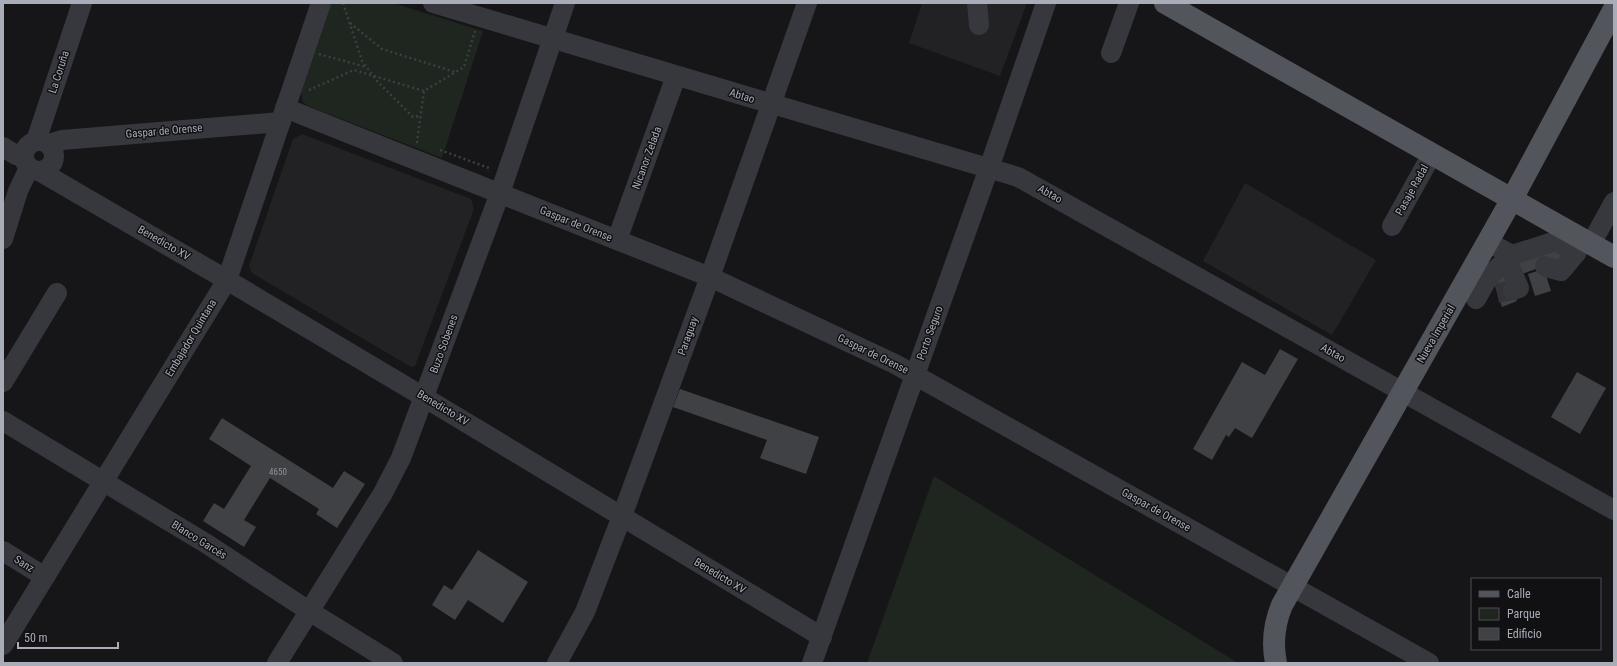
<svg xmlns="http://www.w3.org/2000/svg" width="1617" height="666" viewBox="0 0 1617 666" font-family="'Roboto Condensed',sans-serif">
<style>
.built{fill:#222225}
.green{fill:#1e261f}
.building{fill:#404145}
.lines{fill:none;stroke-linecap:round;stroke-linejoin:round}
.minor-tunnel{stroke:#333438;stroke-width:20;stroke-dasharray:20 10;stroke-linecap:butt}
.path{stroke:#3d3f44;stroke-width:2.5;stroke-dasharray:2 3;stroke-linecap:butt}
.minor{stroke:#37383d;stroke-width:20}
.major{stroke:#53555c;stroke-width:22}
.labels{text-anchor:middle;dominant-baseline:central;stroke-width:3;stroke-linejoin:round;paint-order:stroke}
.number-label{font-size:9px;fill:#8e929b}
.street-label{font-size:11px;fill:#a8adb8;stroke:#111113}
</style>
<rect width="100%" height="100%" fill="#161618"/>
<g class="built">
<polygon points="922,3 1027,3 1000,76 909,43"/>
<polygon points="302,134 471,199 474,209 415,366 411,367 252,273 249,266 293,139"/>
<polygon points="1245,183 1376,260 1332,335 1203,261"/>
</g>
<g class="green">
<polygon points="331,3 393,3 483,31 442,158 308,106 303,102 301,92"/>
<polygon points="934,476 1238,663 867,663"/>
</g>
<g class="building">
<polygon points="1557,244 1563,259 1519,275 1514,259"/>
<polygon points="1544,269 1551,291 1535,296 1528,274"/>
<polygon points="1507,272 1517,301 1502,307 1492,277"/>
<polygon points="1280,349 1298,359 1252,438 1235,428 1229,437 1226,435 1212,460 1193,449 1242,362 1265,375"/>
<polygon points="1577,372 1606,388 1580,434 1551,417"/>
<polygon points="680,389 819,437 806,474 760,458 767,440 673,407"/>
<polygon points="222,418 333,488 344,471 365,484 337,528 316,514 319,509 270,478 244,520 256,527 244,547 203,521 214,503 224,509 251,466 209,439"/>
<polygon points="478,550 528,582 503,623 468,600 455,620 432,605 444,585 452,590"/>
</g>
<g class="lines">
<polyline class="minor-tunnel" points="1497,293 1513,290"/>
<g class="path">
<polyline points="343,3 362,61 377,81 413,117 420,116"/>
<polyline points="350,23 382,49 455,72"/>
<polyline points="319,54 366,67"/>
<polyline points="309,90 354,70 424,91 464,67 475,31"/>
<polyline points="418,142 417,142 424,91"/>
<polyline points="440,150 489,168 488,171"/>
</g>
<g class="minor">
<polyline points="433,3 1018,177 1614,510"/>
<polyline points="977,3 979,25"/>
<polyline points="1111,53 1129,3"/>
<polyline points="285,108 710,277 895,364 1429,663"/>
<circle cx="39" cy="156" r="15"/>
<polyline points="36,141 82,3"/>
<polyline points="49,144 62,140 281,122"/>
<polyline points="3,147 16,155 24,157"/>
<polyline points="41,172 227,280 412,390 822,637"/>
<polyline points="1392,226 1432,154"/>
<polyline points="3,239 18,191 29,168"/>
<polyline points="617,240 676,76"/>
<polyline points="1591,244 1614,202"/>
<polyline points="1512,255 1556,241 1576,253"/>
<polyline points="1507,260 1519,288 1513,290"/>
<polyline points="1545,266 1546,267 1561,271 1576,253 1582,241"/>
<polyline points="1476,299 1489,276 1512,255 1488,242"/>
<polyline points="3,382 57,293"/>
<polyline points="3,421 207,544 309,611 393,663"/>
<polyline points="3,551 45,577"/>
<polyline points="3,645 227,280 321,3"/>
<polyline points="277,663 383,493 401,458 500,193 565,3"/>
<polyline points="557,663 585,612 622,516 710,277 807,3"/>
<polyline points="812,663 989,168 1046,3"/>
</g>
<g class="major">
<polyline points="1165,3 1614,257"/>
<path d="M1276,663C1272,643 1274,624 1282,605L1512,199L1614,9"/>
</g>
</g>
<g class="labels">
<g class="number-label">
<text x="278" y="472">4650</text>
</g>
<g class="street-label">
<text transform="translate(59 72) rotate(-72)">La Coruña</text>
<text transform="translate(742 96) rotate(17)">Abtao</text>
<text transform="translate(164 131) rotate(-5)">Gaspar de Orense</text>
<text transform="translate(647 158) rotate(-70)">Nicanor Zelada</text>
<text transform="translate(1412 190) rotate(-61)">Pasaje Radal</text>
<text transform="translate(1050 194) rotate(29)">Abtao</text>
<text transform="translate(576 224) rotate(22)">Gaspar de Orense</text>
<text transform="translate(164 243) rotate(30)">Benedicto XV</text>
<text transform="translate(930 333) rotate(-70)">Porto Seguro</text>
<text transform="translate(1436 334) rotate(-60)">Nueva Imperial</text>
<text transform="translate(688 336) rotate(-70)">Paraguay</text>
<text transform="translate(191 338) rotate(-59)">Embajador Quintana</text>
<text transform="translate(444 344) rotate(-70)">Buzo Sobenes</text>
<text transform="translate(1333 353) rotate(29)">Abtao</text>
<text transform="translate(873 354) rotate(26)">Gaspar de Orense</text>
<text transform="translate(443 408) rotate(31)">Benedicto XV</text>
<text transform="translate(1156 510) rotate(29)">Gaspar de Orense</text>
<text transform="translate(199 540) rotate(32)">Blanco Garcés</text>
<text transform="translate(24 564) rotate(32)">Sanz</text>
<text transform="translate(720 576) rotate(31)">Benedicto XV</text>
</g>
</g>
<rect width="1617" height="666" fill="none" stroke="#a8adb8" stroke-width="8"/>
<rect x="1471" y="578" width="130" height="72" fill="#111113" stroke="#4d4f55"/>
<rect x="1479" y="591" width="20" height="6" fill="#53555c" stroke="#4d4f55"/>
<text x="1507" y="598" font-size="12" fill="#a8adb8">Calle</text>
<rect x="1479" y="608" width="20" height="12" fill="#1e261f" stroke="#4d4f55"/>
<text x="1507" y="618" font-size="12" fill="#a8adb8">Parque</text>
<rect x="1479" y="628" width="20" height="12" fill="#404145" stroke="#4d4f55"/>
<text x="1507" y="638" font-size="12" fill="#a8adb8">Edificio</text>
<path d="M18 642v6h100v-6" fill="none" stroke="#a8adb8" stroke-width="2"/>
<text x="24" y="642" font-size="12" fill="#a8adb8" stroke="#111113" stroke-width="3" paint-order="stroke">50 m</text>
</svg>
